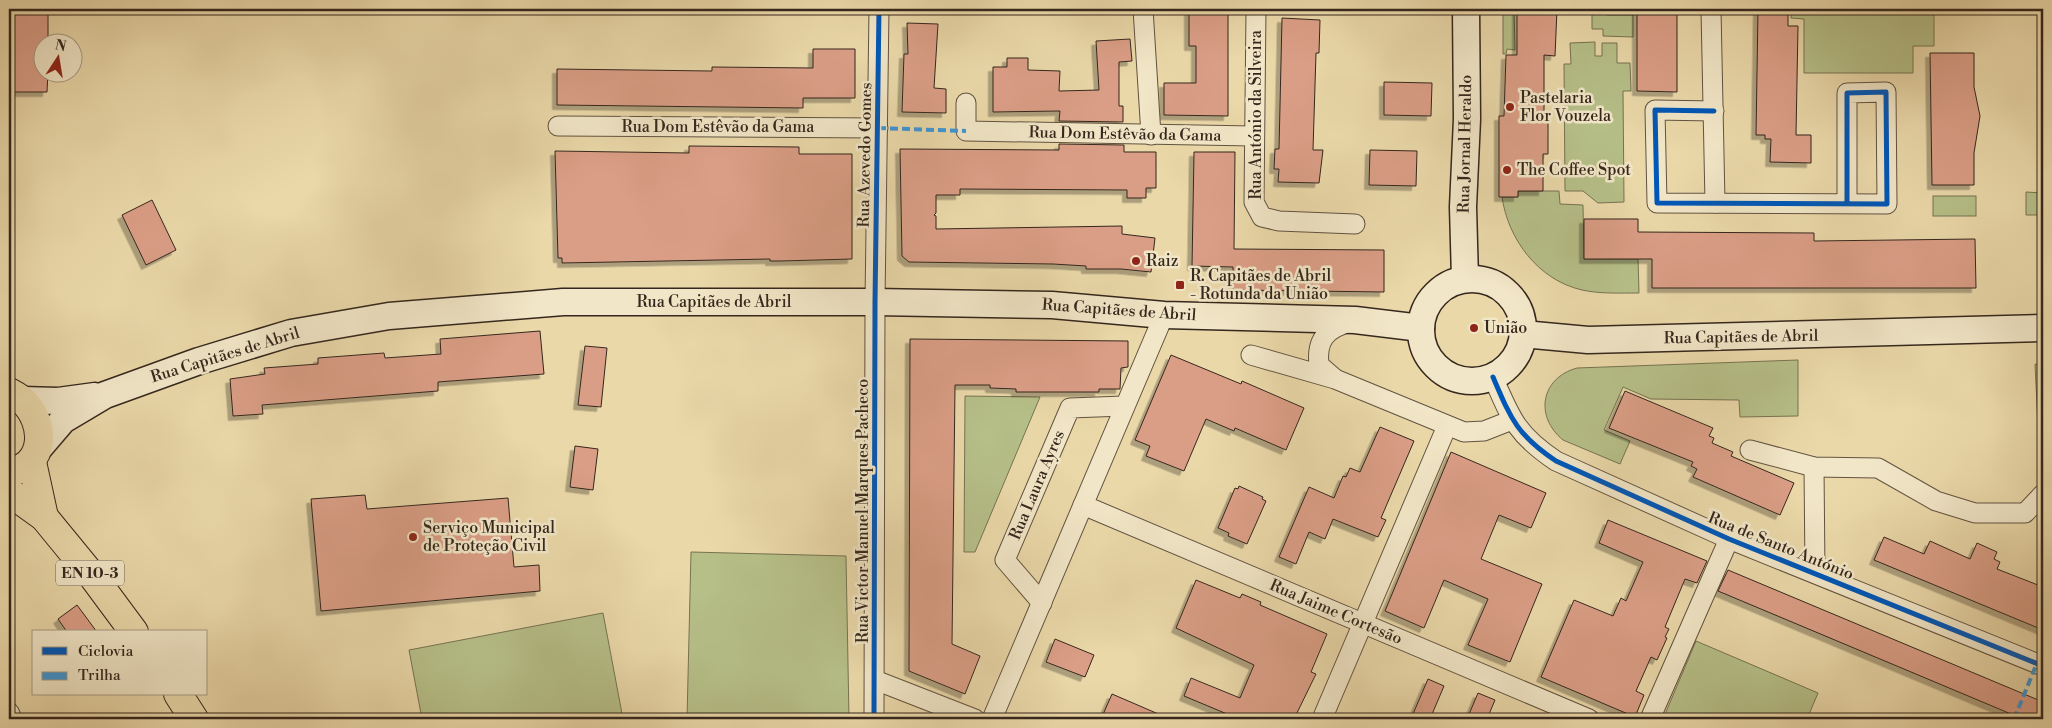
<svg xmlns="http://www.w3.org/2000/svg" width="2052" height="728" viewBox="0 0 2052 728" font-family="'Libre Bodoni',serif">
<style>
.green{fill:#b6bf88;stroke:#767352}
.building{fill:#da9e86;stroke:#35271d;filter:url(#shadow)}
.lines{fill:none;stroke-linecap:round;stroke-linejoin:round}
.street-casing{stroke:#625340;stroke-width:21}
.secondary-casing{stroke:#35271d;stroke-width:29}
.primary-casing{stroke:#35271d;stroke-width:30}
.street{stroke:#f1e6c7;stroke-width:19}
.secondary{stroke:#f1e6c7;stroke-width:26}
.primary{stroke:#ead8a9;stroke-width:28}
.quiet{stroke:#3e96d5;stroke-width:4;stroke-dasharray:8 4;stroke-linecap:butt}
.cycleway-casing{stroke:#f1e6c7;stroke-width:8}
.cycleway{stroke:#0057b8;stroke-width:5}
.poi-dot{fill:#8f2418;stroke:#f1e6c7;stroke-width:2}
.labels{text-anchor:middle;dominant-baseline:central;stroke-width:5;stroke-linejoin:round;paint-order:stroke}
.shield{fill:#f1e6c7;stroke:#6d6050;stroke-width:1}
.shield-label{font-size:15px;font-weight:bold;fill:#35271d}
.poi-label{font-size:16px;fill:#35271d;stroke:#f1e6c7;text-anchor:start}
.street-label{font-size:16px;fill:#35271d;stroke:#f1e6c7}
</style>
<defs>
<filter id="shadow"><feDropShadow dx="-4.5" dy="4.5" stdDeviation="0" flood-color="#0004"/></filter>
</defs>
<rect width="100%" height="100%" fill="#ead8a9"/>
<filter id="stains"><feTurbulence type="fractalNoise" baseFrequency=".004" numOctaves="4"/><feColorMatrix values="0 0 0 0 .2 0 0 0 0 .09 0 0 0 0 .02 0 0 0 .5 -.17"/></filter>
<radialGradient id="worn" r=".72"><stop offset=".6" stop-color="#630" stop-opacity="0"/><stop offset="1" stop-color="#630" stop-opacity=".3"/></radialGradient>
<g class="green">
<polygon points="1503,9 1514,9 1515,50 1507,49 1506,54 1503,54"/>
<polygon points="1592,9 1606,9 1607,15 1633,15 1633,37 1603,36 1603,29 1592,29"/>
<polygon points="1791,9 1825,9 1825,12 1846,12 1846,9 1876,9 1876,13 1934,13 1934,46 1913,46 1913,73 1804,73 1804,19 1791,18"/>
<polygon points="1595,42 1595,56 1602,56 1602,43 1617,43 1617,63 1630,63 1631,91 1623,91 1624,202 1598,203 1583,191 1565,191 1564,64 1571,64 1570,43"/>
<path d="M1518,191H1559L1560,204L1583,205L1584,259H1638L1639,293C1620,293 1600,294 1582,290C1538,280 1508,239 1502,197H1518Z"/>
<polygon points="2026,192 2043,193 2043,215 2026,215"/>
<rect x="1933" y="196" width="43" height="20"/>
<path d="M1798,360V416L1740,417L1739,400L1651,399L1623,387L1604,430L1630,441L1620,464L1563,440C1534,416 1541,378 1577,368Z"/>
<polygon points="2035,364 2043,366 2043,426 2038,426"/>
<polygon points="965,396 1040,397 975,552 964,552"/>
<polygon points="691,552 846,556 849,719 687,719"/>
<polygon points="603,613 623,719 422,719 409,650"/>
<polygon points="1696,641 1818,693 1807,719 1663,719"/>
</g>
<g class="building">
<polygon points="1189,9 1228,11 1228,116 1164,115 1164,83 1196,83 1196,46 1189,46"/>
<polygon points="1517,9 1557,9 1555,56 1544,55 1544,117 1548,117 1548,154 1543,154 1543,191 1518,191 1518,197 1499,197 1499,116 1504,116 1506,55 1517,55"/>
<polygon points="1637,9 1663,9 1663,13 1677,13 1677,92 1637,91"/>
<polygon points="1758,9 1788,9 1788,26 1798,26 1796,135 1811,135 1811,163 1770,162 1771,139 1765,139 1765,135 1756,135"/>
<polygon points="9,13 48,13 48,42 42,42 42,72 48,72 47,92 9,92"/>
<polygon points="1282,18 1320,20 1319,53 1316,53 1313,150 1323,150 1319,183 1278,182 1279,169 1274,169 1275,149 1279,149"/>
<polygon points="907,23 938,24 934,88 946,89 946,113 902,112 904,54 908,54"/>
<polygon points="1130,39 1132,61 1119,62 1119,106 1123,106 1123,122 1059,121 1060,111 993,112 993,67 1007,67 1007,58 1028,58 1028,70 1060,71 1059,91 1099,90 1096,41"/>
<polygon points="813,49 855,49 855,98 803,98 803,108 557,105 557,69 712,71 712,67 813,68"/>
<polygon points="1930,53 1974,53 1974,87 1980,116 1974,153 1974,185 1932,185"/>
<polygon points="1384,82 1432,83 1431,116 1384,115"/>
<polygon points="1059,144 1124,145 1124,152 1156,152 1156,188 1146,188 1146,198 1127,198 1127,190 960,189 960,195 936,195 936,213 934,215 936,216 936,229 1122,226 1122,234 1155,238 1151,272 1121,269 1086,269 1086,266 1053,264 909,262 902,256 900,149 1059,150"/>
<polygon points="689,146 799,147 799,154 852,154 852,259 781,261 770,261 770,259 562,263 562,258 558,258 555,151 689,153"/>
<polygon points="1370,150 1417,151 1416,186 1369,185"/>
<polygon points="1194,152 1235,152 1234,249 1384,250 1384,292 1233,290 1233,267 1192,266"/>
<polygon points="152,200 176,250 146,265 122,215"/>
<polygon points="1584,219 1638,219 1638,232 1814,233 1814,241 1975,239 1976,288 1652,288 1652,259 1584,259"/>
<polygon points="540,331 544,374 438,382 438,391 262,405 263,414 233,416 230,379 265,374 264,368 318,364 318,358 384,353 385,358 441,354 440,339"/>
<polygon points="910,339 1128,341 1128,367 1121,368 1120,389 1099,389 1099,392 1016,392 1016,389 990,388 990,385 955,385 952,644 980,656 965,694 909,671"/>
<polygon points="585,346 607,348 601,407 578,405"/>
<polygon points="1171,355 1241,384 1242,381 1304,408 1286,450 1235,428 1234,431 1206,419 1184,471 1146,456 1150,446 1135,440"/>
<polygon points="1625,391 1713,428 1709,436 1714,438 1712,443 1733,452 1731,456 1794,483 1780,515 1693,477 1697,469 1691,466 1693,462 1609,428"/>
<polygon points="1380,427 1414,441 1381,518 1386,520 1378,537 1333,519 1325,539 1309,532 1296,564 1279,557 1309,487 1334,498 1343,476 1346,477 1350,468 1360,472"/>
<polygon points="575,446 598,449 593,490 570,487"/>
<polygon points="1451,452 1546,493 1531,528 1499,515 1481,559 1542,584 1510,662 1468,645 1488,599 1444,580 1424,628 1385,611"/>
<polygon points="1239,486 1263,497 1262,499 1266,501 1247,544 1228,536 1229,533 1218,528 1235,488 1238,489"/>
<polygon points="365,495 367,509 508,498 514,567 539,565 540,591 321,611 311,499"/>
<polygon points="1608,520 1707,561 1697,583 1685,579 1665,627 1669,629 1665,637 1667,638 1657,660 1651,657 1636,691 1644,695 1635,717 1541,677 1574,600 1613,616 1621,598 1626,601 1643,562 1599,543"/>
<polygon points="1884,537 1924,554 1930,541 1970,559 1977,543 1997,552 1994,559 2000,562 1997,569 2043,587 2043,630 1874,560"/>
<polygon points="1728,570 2043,702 2043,719 2023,719 1718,591"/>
<polygon points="1196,580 1240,598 1242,594 1261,602 1260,605 1327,634 1311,672 1316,674 1294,719 1239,719 1184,696 1191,678 1240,698 1254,665 1176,628"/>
<polygon points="77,605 97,632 67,632 58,619"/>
<polygon points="1055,639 1094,655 1085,677 1046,662"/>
<polygon points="1428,679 1444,686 1430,719 1425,719 1413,714"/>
<polygon points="1478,693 1495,700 1487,719 1467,719"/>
<polygon points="1112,694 1170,719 1101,719"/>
</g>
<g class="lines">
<defs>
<g id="street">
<polyline points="1143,9 1151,135"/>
<polyline points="1256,9 1254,202 1262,217 1279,221 1355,224"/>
<polyline points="1711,9 1715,203"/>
<polyline points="966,103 966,131 1253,136"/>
<polyline points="1714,111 1655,110 1657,203 1887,204 1886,92 1847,93 1847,204"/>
<polyline points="558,126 878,128"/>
<polyline points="1251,355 1335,379 1464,432 1484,431 1512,420"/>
<path d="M1493,377C1511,419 1517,435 1556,461L1729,539L2043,666"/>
<path d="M1334,378L1319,365C1316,340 1326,329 1350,322"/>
<polyline points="1750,450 1814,467 1878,468 1936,501 1975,513 2025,513 2043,494"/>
<polyline points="1814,467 1815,572"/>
<polyline points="1083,505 1589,719"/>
<polyline points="1042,603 1005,560 1070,408 1124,406"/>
<polyline points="875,680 975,719"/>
<polyline points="9,712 12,719"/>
<polyline points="874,719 875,302 879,9"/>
<polyline points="992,719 1164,315"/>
<polyline points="1322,719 1447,426"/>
<polyline points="1650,719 1729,539"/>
</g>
<g id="secondary">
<polyline points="1465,279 1463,207 1467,119 1466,9"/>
<circle cx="1472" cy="330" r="51"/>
<polyline points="1523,334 1588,340 2043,328"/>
<polyline points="22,400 58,401 95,396"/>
<polyline points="39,448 63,420 105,395 199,361 291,333 389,316 563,302 875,302 1052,305 1164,315 1355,320 1421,328"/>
</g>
<g id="primary">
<path d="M9,392C13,394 18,397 22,400C47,423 46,466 9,472"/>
<polyline points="32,462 44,517"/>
<polyline points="9,492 44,517 94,578 134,632"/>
<polyline points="178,694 194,719"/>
</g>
</defs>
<use href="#street" class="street-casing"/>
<use href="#secondary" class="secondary-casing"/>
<use href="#primary" class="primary-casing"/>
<use href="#street" class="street"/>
<use href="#secondary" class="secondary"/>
<use href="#primary" class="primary"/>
<g class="quiet">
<polyline points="878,128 966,131"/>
<polyline points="2014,719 2037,663"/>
</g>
<defs>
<g id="cycleway">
<polyline points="1714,111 1655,110 1657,203 1887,204 1886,92 1847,93 1847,204"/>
<path d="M1493,377C1511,419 1517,435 1556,461L1729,539L2043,666"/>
<polyline points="874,719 875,302 879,9"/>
</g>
</defs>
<use href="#cycleway" class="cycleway-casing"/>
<use href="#cycleway" class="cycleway"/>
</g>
<g class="poi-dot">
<circle cx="1510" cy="107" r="5"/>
<circle cx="1507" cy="170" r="5"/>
<circle cx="1136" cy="261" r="5"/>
<rect x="1175" y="280" width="10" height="10" rx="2.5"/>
<circle cx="1474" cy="328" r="5"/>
<circle cx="413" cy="537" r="5"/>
</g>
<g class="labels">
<rect class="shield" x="56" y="560.5" width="68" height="25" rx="4"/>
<g class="shield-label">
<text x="90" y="573">EN 10-3</text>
</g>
<g class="poi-label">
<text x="1520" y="98">Pastelaria<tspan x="1520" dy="18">Flor Vouzela</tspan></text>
<text x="1517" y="170">The Coffee Spot</text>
<text x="1146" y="261">Raiz</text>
<text x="1190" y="276">R. Capitães de Abril<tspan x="1190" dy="18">- Rotunda da União</tspan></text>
<text x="1484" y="328">União</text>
<text x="423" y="528">Serviço Municipal<tspan x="423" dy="18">de Proteção Civil</tspan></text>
</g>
<g class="street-label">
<text transform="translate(1256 115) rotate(-90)">Rua António da Silveira</text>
<text x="718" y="127">Rua Dom Estêvão da Gama</text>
<text transform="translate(1125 134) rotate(1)">Rua Dom Estêvão da Gama</text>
<text transform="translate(1465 144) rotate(-89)">Rua Jornal Heraldo</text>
<text transform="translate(865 155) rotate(-89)">Rua Azevedo Gomes</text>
<text x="714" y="302">Rua Capitães de Abril</text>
<text transform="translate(1119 310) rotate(4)">Rua Capitães de Abril</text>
<text transform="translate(1741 337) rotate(-1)">Rua Capitães de Abril</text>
<text transform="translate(225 355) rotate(-17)">Rua Capitães de Abril</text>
<text transform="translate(1037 485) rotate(-67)">Rua Laura Ayres</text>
<text transform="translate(863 511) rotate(-90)">Rua Victor Manuel Marques Pacheco</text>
<text transform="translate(1781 546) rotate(22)">Rua de Santo António</text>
<text transform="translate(1336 612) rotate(23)">Rua Jaime Cortesão</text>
</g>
</g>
<rect width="2052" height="728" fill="none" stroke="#ead8a9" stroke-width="30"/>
<rect x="10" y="10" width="2032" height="708" fill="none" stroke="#35271d" stroke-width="2.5"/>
<rect x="15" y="15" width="2022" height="698" fill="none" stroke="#35271d"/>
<rect x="32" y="630" width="175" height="65" fill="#f1e6c7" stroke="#a69a83"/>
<rect x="42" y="647" width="25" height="8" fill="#0057b8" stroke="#a69a83"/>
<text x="78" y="656" font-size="15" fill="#35271d">Ciclovia</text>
<rect x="42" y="672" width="25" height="8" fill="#3e96d5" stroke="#a69a83"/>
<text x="78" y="680" font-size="15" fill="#35271d">Trilha</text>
<g transform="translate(58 58) rotate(12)"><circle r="24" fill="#f1e6c7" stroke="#a69a83"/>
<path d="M0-4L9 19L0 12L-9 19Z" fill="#8f2418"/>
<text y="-8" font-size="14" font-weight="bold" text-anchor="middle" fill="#35271d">N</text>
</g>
<rect width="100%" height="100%" filter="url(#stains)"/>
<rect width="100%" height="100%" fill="url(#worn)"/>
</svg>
